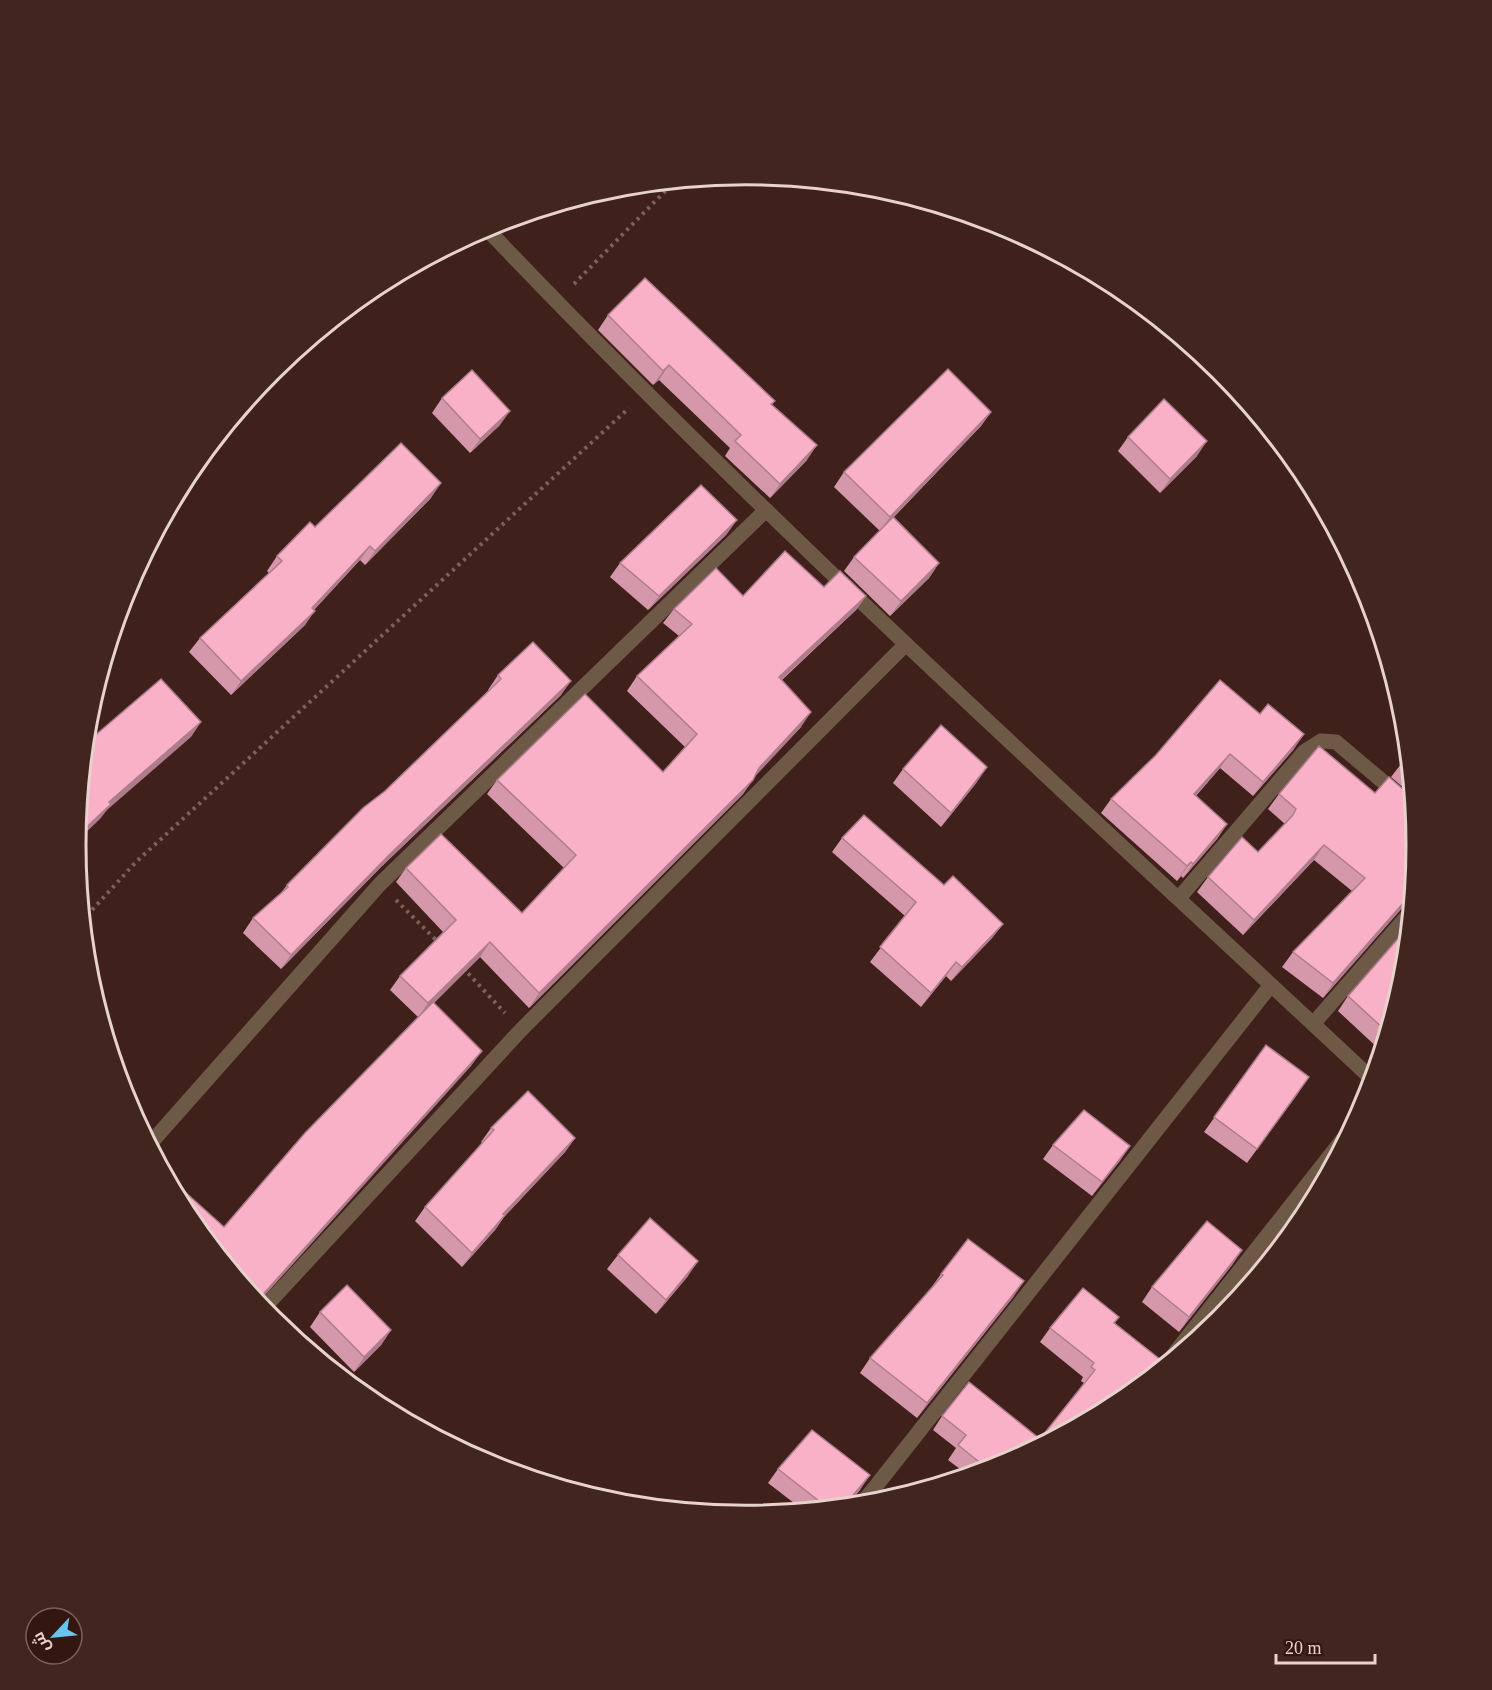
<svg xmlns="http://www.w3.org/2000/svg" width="1492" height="1690" viewBox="0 0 1492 1690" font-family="'Times New Roman',Cairo,serif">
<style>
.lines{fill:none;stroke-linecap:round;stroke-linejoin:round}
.path{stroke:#7c605a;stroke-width:4;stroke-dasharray:3 4.5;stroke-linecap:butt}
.minor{stroke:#6d5946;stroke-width:15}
.wall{fill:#d598aa}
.shaded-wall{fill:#ae7c8b}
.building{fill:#f8b1c6;stroke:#ae7c8b;stroke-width:1.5}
.rim{fill:none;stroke:#e7d2cd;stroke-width:3}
</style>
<rect width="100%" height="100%" fill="#3f201a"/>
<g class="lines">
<g class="path">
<polyline points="574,284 675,181"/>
<polyline points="396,900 439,943"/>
<polyline points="82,921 136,862 629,408"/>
<polyline points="463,968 505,1013"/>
</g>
<g class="minor">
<path d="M485,227C768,525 1073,799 1373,1080"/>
<polyline points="1179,898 1305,751 1321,741 1336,742 1400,796"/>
<polyline points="1313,1024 1410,913"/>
<polyline points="149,1145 380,884 766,510"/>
<polyline points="263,1309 521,1030 906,644"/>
<polyline points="1167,1363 1351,1129"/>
<polyline points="861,1505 1271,985"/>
</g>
</g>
<g class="wall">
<polygon points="608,315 775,401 772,405 807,460 770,498 725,456 730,448 659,380 653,385 598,330"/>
<polygon points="442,398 500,425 470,453 432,413"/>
<polygon points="991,412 981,426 894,517 939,563 929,578 890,616 844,571 854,557 880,531 834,487 844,472"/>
<polygon points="1128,437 1197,456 1160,493 1118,451"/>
<polygon points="431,498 365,565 360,560 314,610 305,625 231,695 189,652 200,638 269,573 267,571 277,556 315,527"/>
<polygon points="727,534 648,610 610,577 620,563"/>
<polygon points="824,587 866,596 856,610 782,680 801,727 753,778 743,794 529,1008 480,957 434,1003 471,1066 224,1227 418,1017 390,990 400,976 443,932 396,882 406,868 522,913 564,868 487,794 497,780 663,772 685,747 627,691 637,676 679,636 663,623 674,609 743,596"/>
<polygon points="498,675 561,695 381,867 281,969 243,933 253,918 281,893 287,885 489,691 488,690"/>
<polygon points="1294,749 1253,796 1220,768 1196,796 1227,824 1217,839 1183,878 1181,876 1177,881 1101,813 1111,799 1156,755"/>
<polygon points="1408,755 1412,795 1391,777"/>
<polygon points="903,769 977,782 941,827 893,783"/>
<polygon points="1375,793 1403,907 1323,998 1282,967 1293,952 1352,891 1314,860 1243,935 1197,892 1208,877 1258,852 1285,824 1268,809 1279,794"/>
<polygon points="842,838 944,885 1003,924 992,938 951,981 946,976 921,1007 870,962 905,916 832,852"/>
<polygon points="1404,976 1381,1051 1338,1011 1348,996"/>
<polygon points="1266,1045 1299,1092 1247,1163 1204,1132"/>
<polygon points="491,1128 575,1138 565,1152 504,1217 495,1230 462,1267 415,1221 425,1207 482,1143 481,1142"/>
<polygon points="1053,1145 1130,1146 1092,1196 1043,1159"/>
<polygon points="1242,1250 1232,1265 1179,1332 1142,1302 1152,1287"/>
<polygon points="618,1255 688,1276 656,1314 607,1269"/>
<polygon points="941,1274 1014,1296 917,1418 860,1373 870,1358 931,1288"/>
<polygon points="320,1312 391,1330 381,1345 354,1372 310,1327"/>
<polygon points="1115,1323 1166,1364 1002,1465 968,1475 948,1460 956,1448 933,1430 942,1416 1040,1439 1084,1383 1081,1381 1083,1377 1040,1342 1050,1328"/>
<polygon points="778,1469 860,1490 846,1506 803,1510 768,1483"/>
</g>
<g class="shaded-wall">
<polygon points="669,365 659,380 653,385 663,371"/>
<polygon points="510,411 500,425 470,453 480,439"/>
<polygon points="991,412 981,426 880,531 890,517"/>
<polygon points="1207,441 1197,456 1160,493 1170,479"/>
<polygon points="817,445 807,460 770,498 780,484"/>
<polygon points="441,483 431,498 365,565 375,551"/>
<polygon points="737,520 727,534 648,610 659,596"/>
<polygon points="370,546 360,560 302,622 312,608"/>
<polygon points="939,563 929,578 890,616 901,601"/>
<polygon points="866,596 856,610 769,691 779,677"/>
<polygon points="315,611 305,625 231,695 241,681"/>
<polygon points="571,681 561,695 381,867 281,969 291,955 391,853"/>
<polygon points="811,712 801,727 749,783 759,768"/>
<polygon points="201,722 191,737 107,810 100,819 79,839 75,845 76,837 109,802"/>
<polygon points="1304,734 1294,749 1253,796 1263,782"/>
<polygon points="1230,754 1220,768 1184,809 1194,794"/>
<polygon points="987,767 977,782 941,827 951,813"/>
<polygon points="753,780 743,794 529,1008 539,993"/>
<polygon points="1227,824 1217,839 1183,878 1193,864"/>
<polygon points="1324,845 1314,860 1243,935 1254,920"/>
<polygon points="1191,862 1181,876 1177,881 1187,866"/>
<polygon points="1412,893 1411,903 1403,907 1323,998 1333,983"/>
<polygon points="1003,924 992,938 951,981 962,967"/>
<polygon points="490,942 480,957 418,1018 428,1003"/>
<polygon points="956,962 946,976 921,1007 931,993"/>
<polygon points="482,1051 471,1066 258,1303 257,1301"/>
<polygon points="575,1138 565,1152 504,1217 495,1230 462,1267 472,1253 503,1214"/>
<polygon points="1130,1146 1120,1161 1092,1196 1102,1182"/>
<polygon points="1242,1250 1232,1265 1179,1332 1189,1317"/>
<polygon points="698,1261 688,1276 656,1314 666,1300"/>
<polygon points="1024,1281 1014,1296 917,1418 927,1403"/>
<polygon points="391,1330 381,1345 354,1372 364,1357"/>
<polygon points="870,1475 860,1490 846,1506 844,1506"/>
</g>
<g class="building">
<polygon points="645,278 775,401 771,404 817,445 780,484 735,441 741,435 669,365 663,371 608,315"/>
<polygon points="948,369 991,412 890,517 844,472"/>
<polygon points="472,370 510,411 480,439 442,398"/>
<polygon points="1164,399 1207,441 1170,479 1128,437"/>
<polygon points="401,443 441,483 375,551 370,546 312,608 315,611 241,681 200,638 282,561 277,556 310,522 315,527"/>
<polygon points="701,485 737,520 659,596 620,563"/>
<polygon points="893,517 939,563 901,601 854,557"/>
<polygon points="785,551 824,587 840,571 866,596 779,677 811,712 759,768 753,780 539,993 490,942 428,1003 400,976 456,920 406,868 441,834 522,913 576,855 497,780 585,694 663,772 697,734 637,676 692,624 674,609 716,568 743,596"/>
<polygon points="533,642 571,681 391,853 291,955 253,918 288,887 287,885 363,808 385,791 501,679 498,675"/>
<polygon points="161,679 201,722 109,802 111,804 77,836 79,839 75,842 85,744"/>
<polygon points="1220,680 1260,714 1268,704 1304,734 1263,782 1230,754 1194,794 1227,824 1193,864 1191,862 1187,866 1111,799 1156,755"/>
<polygon points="941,725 987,767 951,813 903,769"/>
<polygon points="1319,746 1375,793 1389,777 1412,797 1417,845 1412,893 1333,983 1293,952 1365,878 1324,845 1254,920 1208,877 1242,837 1258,852 1293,815 1296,809 1279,794"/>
<polygon points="1408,755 1410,769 1402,762"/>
<polygon points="864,815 944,885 953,876 1003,924 962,967 956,962 931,993 880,947 916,902 842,838"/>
<polygon points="1409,926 1404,976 1387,1032 1348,996"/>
<polygon points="433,1002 482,1051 257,1301 188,1218 165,1174 224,1227 305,1133"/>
<polygon points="1266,1045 1309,1077 1257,1149 1214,1117"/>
<polygon points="528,1091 575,1138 503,1214 505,1215 472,1253 425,1207 494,1130 491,1128"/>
<polygon points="1084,1110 1130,1146 1102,1182 1053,1145"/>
<polygon points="650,1218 698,1261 666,1300 618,1255"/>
<polygon points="1207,1221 1242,1250 1189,1317 1152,1287"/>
<polygon points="968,1239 1024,1281 927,1403 870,1358 943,1275 941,1274"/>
<polygon points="347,1285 391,1330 364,1357 320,1312"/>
<polygon points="1083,1288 1119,1317 1114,1323 1166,1364 1119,1403 1002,1465 988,1469 958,1445 966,1435 942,1416 969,1382 1040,1439 1095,1370 1091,1367 1094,1363 1050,1328"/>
<polygon points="812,1430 870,1475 844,1506 828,1508 778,1469"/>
</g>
<path d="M0 0H1492V1690H0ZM86 845a660 660 0 1 1 1320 0a660 660 0 1 1-1320 0Z" fill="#42251f" fill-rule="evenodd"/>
<path class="rim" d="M86 845a660 660 0 1 1 1320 0a660 660 0 1 1-1320 0Z"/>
<g transform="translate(54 1636) rotate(244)"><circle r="28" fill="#341610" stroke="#7c615c" stroke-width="1.5"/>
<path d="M0-4.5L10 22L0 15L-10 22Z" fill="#66c4ef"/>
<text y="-9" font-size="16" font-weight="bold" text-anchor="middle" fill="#e7d2cd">ش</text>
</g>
<path d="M1276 1654v9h99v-9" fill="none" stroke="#e7d2cd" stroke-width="3"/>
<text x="1285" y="1654" font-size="18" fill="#e7d2cd" stroke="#341610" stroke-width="4.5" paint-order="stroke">20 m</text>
</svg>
